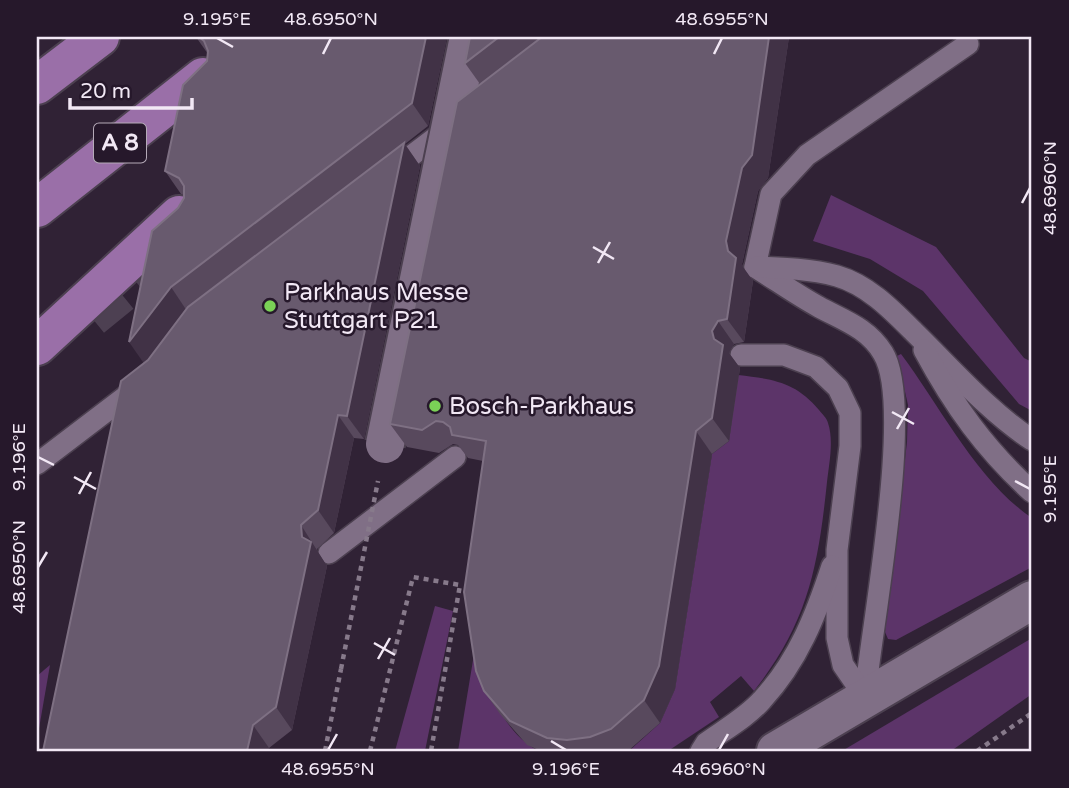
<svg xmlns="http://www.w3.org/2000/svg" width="1069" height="788" viewBox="0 0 1069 788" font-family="'Varela Round',sans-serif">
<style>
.green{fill:#5c3469}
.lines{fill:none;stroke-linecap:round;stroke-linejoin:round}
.highway-tunnel{stroke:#4d4052;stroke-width:38;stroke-dasharray:38 19;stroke-linecap:butt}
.lane-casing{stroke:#4c4050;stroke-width:24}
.secondary-casing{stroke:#4c4050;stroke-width:42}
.highway-casing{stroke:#4c4050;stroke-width:42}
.path{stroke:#877a8b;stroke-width:4.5;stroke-dasharray:5 5;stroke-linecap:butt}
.lane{stroke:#806f86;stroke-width:21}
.secondary{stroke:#806f86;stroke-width:38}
.highway{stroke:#9a6fa8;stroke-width:38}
.street-bridge-casing{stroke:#4c4050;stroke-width:42;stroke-linecap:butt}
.path-bridge{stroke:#877a8b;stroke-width:4.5;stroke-dasharray:5 5;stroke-linecap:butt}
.street-bridge{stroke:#806f86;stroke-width:38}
.wall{fill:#58495d}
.shaded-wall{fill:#413246}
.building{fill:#685a6e;stroke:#7e7083;stroke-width:2}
.ticks{fill:none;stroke:#f2e8f5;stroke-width:2.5}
.poi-dot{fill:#7ad156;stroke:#26182b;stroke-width:2.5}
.labels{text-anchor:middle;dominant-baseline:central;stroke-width:5;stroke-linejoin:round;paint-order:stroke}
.shield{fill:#26182b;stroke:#b5aab8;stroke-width:2}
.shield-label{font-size:23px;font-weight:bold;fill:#f2e8f5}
.poi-label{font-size:24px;fill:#f2e8f5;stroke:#26182b;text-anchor:start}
.neatline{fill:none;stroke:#f2e8f5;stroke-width:2.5}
.ticks-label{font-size:18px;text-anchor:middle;fill:#f2e8f5}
</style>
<rect width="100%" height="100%" fill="#302235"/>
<g class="green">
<polygon points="831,195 936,247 1024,358 1032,362 1032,411 1019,404 923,291 870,259 813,241"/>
<path d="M901,354C940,406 978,482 1032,518V567L896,640L888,639L885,632L907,442L908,405L897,356Z"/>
<path d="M738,375C773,379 796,382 819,410C822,414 827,418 828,423C834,441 829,464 827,482C818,568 808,622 754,691L741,676L710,702L719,717L668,751H629L660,723L675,689L712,454L729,441Z"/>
<polygon points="435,606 453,611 425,751 395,751"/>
<path d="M477,636C488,680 495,726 538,751H458Z"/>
<polygon points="1032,638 1032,694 951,751 842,751"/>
<polygon points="50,665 37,740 37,676"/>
</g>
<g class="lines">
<polyline class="highway-tunnel" points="92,318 184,243"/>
<defs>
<g id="lane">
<polyline points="390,172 448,128"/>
<path d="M755,267C776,280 797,295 819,307C843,320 868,328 883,353C915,405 871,627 865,697"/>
<polyline points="755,267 771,194 807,155 968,44"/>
<path d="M757,267C784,268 811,269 837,276C868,285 892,310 914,332C952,369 988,411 1032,440"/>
<path d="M924,350C954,406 985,449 1032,492"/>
<polyline points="741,355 784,355 816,367 838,388 850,413 850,446 837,550 837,638 843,665 865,697"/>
<polyline points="37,464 138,387"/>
<polyline points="329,553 455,457"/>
<path d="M701,751L706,743C724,730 747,717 762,700C798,661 816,615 832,566"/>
</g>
<polyline id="secondary" points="776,751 1032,600"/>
<g id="highway">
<polyline points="37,85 100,37"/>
<polyline points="37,208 203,77"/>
<polyline points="37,346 179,215"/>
</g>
</defs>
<use href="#lane" class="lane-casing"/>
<use href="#secondary" class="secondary-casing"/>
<use href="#highway" class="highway-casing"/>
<g class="path">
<polyline points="325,751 341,669"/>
<polyline points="370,751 413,577 460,585 431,751"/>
<polyline points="977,751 1032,713"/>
</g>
<use href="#lane" class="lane"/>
<use href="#secondary" class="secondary"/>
<use href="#highway" class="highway"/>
<defs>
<polyline id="street-bridge" points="385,444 469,37"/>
</defs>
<use href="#street-bridge" class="street-bridge-casing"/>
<polyline class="path-bridge" points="341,669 378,481"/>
<use href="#street-bridge" class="street-bridge"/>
</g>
<g class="wall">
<polygon points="196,37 447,37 428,126 405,144 420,166 364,439 354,438 334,533 317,549 317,551 327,566 292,730 269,748 43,751 144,363 178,208 184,198 184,195 181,194 165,171 207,61 208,54"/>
<polygon points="470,37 789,37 768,178 758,191 742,264 743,267 753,281 744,342 734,344 729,353 740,368 729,441 712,454 675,689 660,723 628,751 541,751 527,745 500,714 484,691 483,461 468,458 458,445 453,444 439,453 407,447 390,424 480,84 465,63"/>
</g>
<g class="shaded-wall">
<polygon points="426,37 447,37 428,126 412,103"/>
<polygon points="769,37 789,37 768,178 758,191 742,264 743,267 753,281 744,342 727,319 726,241"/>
<polygon points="404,143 420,166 364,439 347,416"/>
<polygon points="171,287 187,311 145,365 129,342"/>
<polygon points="718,321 734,344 729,353 740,368 729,441 712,418 714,339 712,331"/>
<polygon points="338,415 354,438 334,533 318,510"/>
<polygon points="696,431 712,454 675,689 660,723 644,700"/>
<polygon points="301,525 327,566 292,730 276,707 302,537"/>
<polygon points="253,725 269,748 268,751 247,751"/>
</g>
<g class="building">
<polygon points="199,37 426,37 412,103 171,287 129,342 152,231 178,208 184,198 184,186 179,178 165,171 183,85 207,61 208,51 204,41"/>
<polygon points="470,37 499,37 465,63"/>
<polygon points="542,37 769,37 752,155 742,168 726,241 728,251 736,258 727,319 718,321 712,331 714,339 723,345 712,418 696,431 659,666 644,700 611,729 590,737 567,740 547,738 510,721 484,691 476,671 464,592 486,441 452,435 450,427 443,422 436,421 422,430 390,424 457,102"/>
<polygon points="404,143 347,416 338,415 318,510 301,525 302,537 311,542 276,707 253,725 247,751 43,751 121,381 148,360 188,307"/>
</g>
<path class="ticks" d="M217,38L233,47M323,54L331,38M714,54L722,38M1022,203L1030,188M593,247L614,259M598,263L610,242M892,412L914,424M897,429L909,408M38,457L54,465M74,477L96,489M1015,481L1030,489M79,494L91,472M38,567L47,552M374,643L395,655M378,659L390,638M551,741L566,750M328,750L337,734M719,750L728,734"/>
<g class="poi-dot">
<circle cx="270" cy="306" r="7"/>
<circle cx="435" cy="406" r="7"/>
</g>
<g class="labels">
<rect class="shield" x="94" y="123.5" width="52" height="39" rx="5"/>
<g class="shield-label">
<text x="120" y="143">A 8</text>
</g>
<g class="poi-label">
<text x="284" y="292">Parkhaus Messe<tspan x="284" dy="28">Stuttgart P21</tspan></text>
<text x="449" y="406">Bosch-Parkhaus</text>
</g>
</g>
<rect width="1069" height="788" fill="none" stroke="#26182b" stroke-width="77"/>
<path d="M70 98v10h122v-10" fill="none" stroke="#f2e8f5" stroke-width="3.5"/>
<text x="80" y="98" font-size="21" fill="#f2e8f5" stroke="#26182b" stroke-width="5" paint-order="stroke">20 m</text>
<rect x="38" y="38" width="992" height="712" class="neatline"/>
<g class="ticks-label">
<text x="217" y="25">9.195°E</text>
<text x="331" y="25">48.6950°N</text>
<text x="722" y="25">48.6955°N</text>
<text transform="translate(1050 188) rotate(-90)" y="6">48.6960°N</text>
<text transform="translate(19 457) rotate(-90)" y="6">9.196°E</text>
<text transform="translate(1050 489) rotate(-90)" y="6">9.195°E</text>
<text transform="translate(19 567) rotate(-90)" y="6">48.6950°N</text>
<text x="328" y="775">48.6955°N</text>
<text x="566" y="775">9.196°E</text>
<text x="719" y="775">48.6960°N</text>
</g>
</svg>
